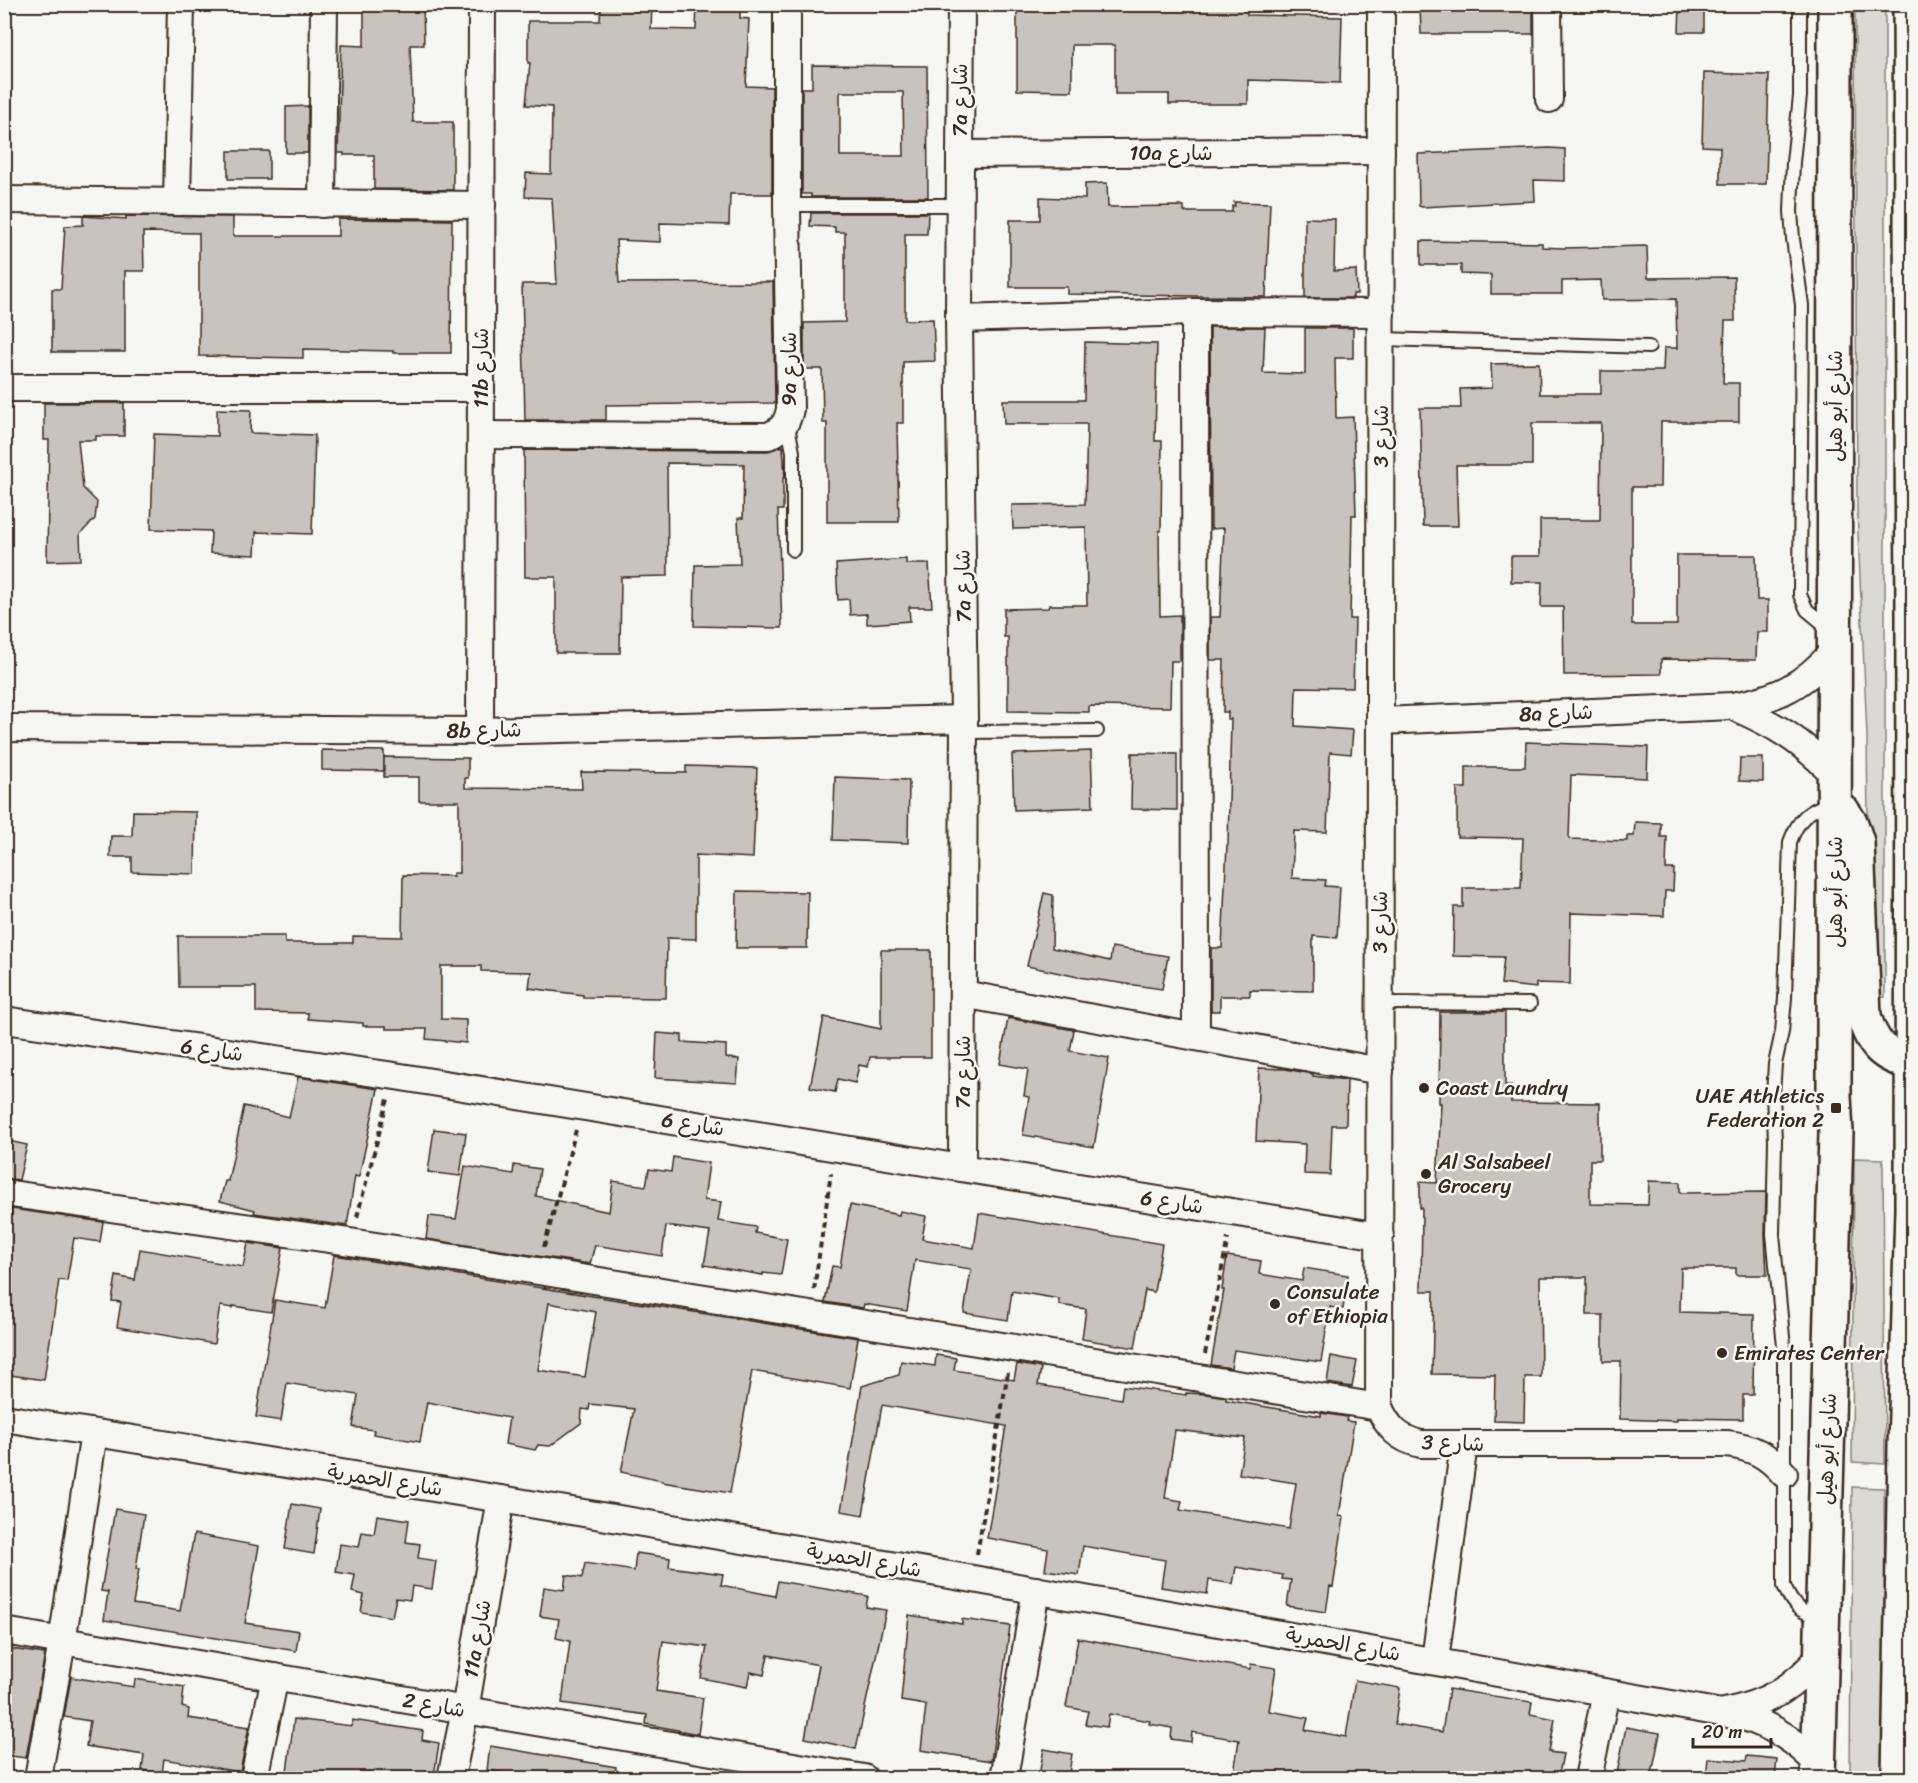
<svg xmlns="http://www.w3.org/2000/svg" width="1918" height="1783" viewBox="0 0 1918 1783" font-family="Sriracha,'Playpen Sans Arabic',sans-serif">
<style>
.green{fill:#dad9d3;stroke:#8a8278;stroke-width:1.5}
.building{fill:#c8c3be;stroke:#3b2a1e;stroke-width:1.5;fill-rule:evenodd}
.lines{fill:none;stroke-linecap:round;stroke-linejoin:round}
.service-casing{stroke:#3b2a1e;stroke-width:16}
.minor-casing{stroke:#3b2a1e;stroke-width:30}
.secondary-casing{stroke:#3b2a1e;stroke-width:38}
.path{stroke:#3b2a1e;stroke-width:4;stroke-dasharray:6 4.5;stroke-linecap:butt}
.service{stroke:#f6f6f2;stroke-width:12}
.minor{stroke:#f6f6f2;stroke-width:26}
.secondary{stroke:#f6f6f2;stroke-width:33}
.poi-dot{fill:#3b2a1e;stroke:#f6f6f2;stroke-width:2}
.labels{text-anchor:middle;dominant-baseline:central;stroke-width:5;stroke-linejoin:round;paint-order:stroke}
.street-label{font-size:21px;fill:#3b2a1e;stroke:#f6f6f2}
.poi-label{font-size:21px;fill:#3b2a1e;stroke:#f6f6f2;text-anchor:start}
</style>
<rect width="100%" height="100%" fill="#f6f6f2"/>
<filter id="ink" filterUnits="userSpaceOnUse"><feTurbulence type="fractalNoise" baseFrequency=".0167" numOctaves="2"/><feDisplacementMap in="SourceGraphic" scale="12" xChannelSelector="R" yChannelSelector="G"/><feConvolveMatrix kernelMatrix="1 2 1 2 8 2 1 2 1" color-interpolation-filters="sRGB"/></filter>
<g filter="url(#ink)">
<g class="green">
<polygon points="1855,5 1885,5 1885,997 1870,999 1867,735 1857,510"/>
<polygon points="1854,1158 1883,1159 1885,1464 1852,1462"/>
<polygon points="1852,1487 1884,1488 1885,1604 1882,1778 1850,1778"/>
</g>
<g class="building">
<polygon points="364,4 423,4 424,45 410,45 413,122 453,122 453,190 374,189 374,155 344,155 344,153 338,153 341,45 364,46"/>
<polygon points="601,4 652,4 651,29 696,30 697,4 740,4 740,18 749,19 746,86 772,87 772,194 730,194 729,225 660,223 660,242 616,240 619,283 773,282 775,403 606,405 606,420 525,420 522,284 557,284 552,198 525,197 526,173 551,174 552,107 526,105 530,63 528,63 528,21 600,21"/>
<polygon points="1017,4 1247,4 1247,15 1342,17 1340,83 1248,80 1248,104 1169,104 1169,94 1115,94 1115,45 1072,45 1072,91 1017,90"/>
<polygon points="1420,4 1533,4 1533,34 1421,34"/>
<polygon points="1680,4 1704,4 1704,32 1679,32"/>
<path d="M812,65L927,66L928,197H811V194H802V88H812ZM840,92H903L904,156H840Z"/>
<polygon points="1704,73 1769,75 1766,184 1720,184 1720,147 1702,146"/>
<polygon points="308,106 308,153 286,153 286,107"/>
<polygon points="1549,148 1565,149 1565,181 1534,180 1535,201 1422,207 1419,206 1418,154"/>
<rect x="228" y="151" width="41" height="28"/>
<polygon points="1107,183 1108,207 1184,206 1184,212 1232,212 1232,206 1235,206 1234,202 1270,203 1266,297 1067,294 1067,287 1010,287 1010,220 1040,220 1040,197 1085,199 1085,184"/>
<polygon points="811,213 928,213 927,234 905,234 905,320 933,319 935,361 903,362 903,423 897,423 899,522 827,522 827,423 823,423 822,369 804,369 804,323 845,322 845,232 835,232 835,227 810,226"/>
<polygon points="83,216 126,219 126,216 233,217 233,236 338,236 338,219 452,220 451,353 393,353 393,351 303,349 303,358 199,356 199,233 143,232 144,271 125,271 125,352 52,352 52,289 61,289 65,226 83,225"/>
<polygon points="1305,218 1335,219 1334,271 1356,270 1357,294 1353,294 1353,298 1305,298"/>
<polygon points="1421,241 1542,243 1542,247 1562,248 1647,246 1648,278 1734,277 1735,321 1725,321 1723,383 1739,383 1739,422 1661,422 1660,487 1632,487 1632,625 1677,625 1677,555 1756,555 1757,600 1768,600 1768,632 1757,632 1756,660 1661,659 1661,674 1564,675 1563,607 1541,607 1542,582 1511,582 1511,556 1540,556 1540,520 1600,520 1601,423 1532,423 1532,465 1456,465 1458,526 1423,526 1420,408 1461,408 1460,389 1492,388 1491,364 1539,363 1540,394 1601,394 1601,371 1663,371 1664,348 1677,348 1676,299 1602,300 1601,280 1562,281 1562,294 1491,294 1491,275 1461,274 1461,265 1421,265"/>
<polygon points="1210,327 1265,327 1263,373 1305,374 1305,328 1353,328 1353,358 1335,358 1336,418 1353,417 1356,515 1352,515 1350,619 1355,619 1353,688 1296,687 1295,726 1353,730 1351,754 1330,752 1327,832 1294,831 1292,878 1326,880 1325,886 1340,887 1337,938 1313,936 1313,991 1250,990 1250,996 1220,996 1220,1011 1211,1011 1211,948 1222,948 1227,845 1228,845 1231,719 1228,719 1228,712 1223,712 1224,660 1210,660 1210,617 1220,617 1224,528 1211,529"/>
<polygon points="1085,342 1157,344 1155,441 1162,441 1161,531 1159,531 1160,616 1180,615 1180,661 1171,661 1170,707 1089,706 1089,712 1008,711 1008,637 1004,637 1004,609 1048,608 1049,605 1087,605 1086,527 1013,529 1012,505 1085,504 1087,424 1004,424 1003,400 1084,400"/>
<polygon points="44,403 124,403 124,436 96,436 96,440 78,440 83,488 97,502 95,519 80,534 81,560 47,561 49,440 44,440"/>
<polygon points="217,409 251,410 250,433 315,435 312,534 256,532 255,555 210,553 211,531 151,529 154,434 217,436"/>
<polygon points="783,446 785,478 783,478 783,510 778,510 782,628 694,626 695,565 740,564 738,518 743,518 744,464 667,463 668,576 621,577 620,653 556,653 556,577 525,577 524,450 768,451"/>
<polygon points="906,559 906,564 929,564 932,607 909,607 910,621 867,624 867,614 850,615 849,599 838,600 836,564"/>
<polygon points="1526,742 1648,747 1647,778 1571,775 1569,839 1627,841 1627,836 1634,836 1635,822 1661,823 1661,837 1667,837 1666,869 1674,869 1673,891 1665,891 1664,916 1571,913 1570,984 1536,983 1536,988 1501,984 1504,957 1453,956 1454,907 1463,907 1463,888 1521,888 1523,838 1457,837 1457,788 1466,788 1466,767 1525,767"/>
<polygon points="322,750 384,751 384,771 322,770"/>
<polygon points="1091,751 1093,807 1014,810 1012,754"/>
<polygon points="1132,753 1177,754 1177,810 1131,809"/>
<polygon points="384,757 468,758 468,778 465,778 465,788 582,789 581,772 686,773 686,766 757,768 753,858 696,855 696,939 667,938 666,998 583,997 583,995 529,988 531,972 481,971 481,966 441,966 441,1019 466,1020 466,1043 426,1039 427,1029 386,1029 386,1026 363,1026 363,1023 308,1019 308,1013 256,1012 256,987 179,987 178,936 285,936 285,943 353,943 353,936 402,937 403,875 453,876 453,873 459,873 459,801 419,801 419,777 384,777"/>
<polygon points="1740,758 1763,758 1763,782 1739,781"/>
<polygon points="835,777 909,780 908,843 833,840"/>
<polygon points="133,811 196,812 195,874 132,872 132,857 110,857 111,836 132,836"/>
<polygon points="737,891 808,892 807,948 736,948"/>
<polygon points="1044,893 1053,895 1052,948 1110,961 1112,947 1168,956 1162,989 1078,977 1027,966"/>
<polygon points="881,950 931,950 931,1057 870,1057 868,1067 859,1065 855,1083 838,1079 835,1092 810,1087 824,1017 881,1029"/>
<polygon points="1440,1012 1505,1012 1505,1085 1511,1085 1511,1102 1600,1103 1600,1160 1590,1160 1590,1204 1648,1205 1649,1181 1680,1182 1680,1193 1766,1192 1765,1234 1767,1275 1736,1275 1736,1268 1681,1268 1680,1312 1754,1314 1753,1395 1743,1395 1743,1419 1677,1418 1677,1421 1620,1419 1621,1361 1603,1361 1603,1315 1587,1315 1587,1277 1540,1277 1541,1377 1525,1377 1524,1422 1494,1421 1495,1375 1432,1374 1434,1291 1421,1291 1422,1208 1420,1208 1420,1182 1437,1183 1441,1103 1439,1103"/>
<polygon points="1008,1018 1074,1030 1070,1051 1109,1058 1094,1147 1023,1135 1029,1097 1024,1096 1028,1069 1000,1064"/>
<polygon points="657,1033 682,1035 682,1042 726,1045 726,1058 739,1059 737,1083 655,1078"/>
<polygon points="1259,1068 1285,1069 1313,1074 1313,1076 1347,1080 1346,1125 1332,1125 1330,1175 1304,1174 1305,1144 1256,1141"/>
<polygon points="298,1077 378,1089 359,1177 355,1176 347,1226 254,1213 255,1210 220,1201 225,1181 228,1181 244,1106 289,1117"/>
<polygon points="434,1129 466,1133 460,1176 428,1172"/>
<polygon points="4,1140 27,1145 19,1180 4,1178"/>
<polygon points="673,1157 709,1163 704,1200 721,1202 718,1221 756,1227 755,1233 787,1239 781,1275 763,1273 763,1275 704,1265 710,1232 666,1226 662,1256 595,1245 590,1264 426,1239 429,1216 456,1219 465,1166 513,1174 514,1165 540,1169 536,1196 609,1212 613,1181 646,1186 649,1169 671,1172"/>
<polygon points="850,1205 899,1215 900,1211 926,1216 922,1239 974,1248 979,1213 1162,1244 1154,1292 1145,1290 1135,1348 1082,1339 1086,1309 1059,1305 1059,1299 1012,1291 1008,1320 964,1313 971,1269 915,1260 907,1311 864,1304 863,1308 825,1302 832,1266 840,1267"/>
<polygon points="12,1209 103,1222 100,1242 74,1238 67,1281 59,1280 44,1380 4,1374 4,1257"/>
<polygon points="248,1243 283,1248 271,1312 233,1306 233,1308 220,1306 214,1344 117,1327 121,1302 112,1301 116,1276 135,1280 140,1249 243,1267"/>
<path d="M334,1255L858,1338L850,1388L752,1371L730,1493L662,1482V1481L621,1472L634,1409L590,1404L589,1410L582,1409L581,1423L550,1446L538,1445L535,1450L505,1444L509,1418L427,1402L420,1442L373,1434L374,1430L353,1427L358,1395L287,1383L281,1421L256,1417L275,1300L325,1308ZM549,1303L596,1312L585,1377L538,1370Z"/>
<polygon points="1227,1256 1261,1261 1259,1274 1302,1281 1304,1268 1348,1275 1343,1309 1330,1307 1321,1362 1234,1350 1231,1368 1211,1365 1224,1290 1222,1290"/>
<path d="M936,1355L956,1358L954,1370L1014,1380L1017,1364L1041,1368L1038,1385L1121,1399L1123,1386L1186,1395V1393L1206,1394L1226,1397V1400L1321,1416V1413L1347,1417L1346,1421L1354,1422L1339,1516L1344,1517L1333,1587L1330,1586L1326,1612L1287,1606L1291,1580L1282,1579L1283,1575L1236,1567L1233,1584L1209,1580L1207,1594L1161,1587L1165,1560L1083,1546L1079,1575L1045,1570L1048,1549L987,1538L1006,1426L882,1405L863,1515L841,1511L862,1386L899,1375L901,1361L935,1366ZM1175,1430L1245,1438L1239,1474L1296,1483L1289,1529L1180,1510L1182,1501L1165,1498Z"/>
<polygon points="1331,1356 1357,1361 1352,1387 1327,1383"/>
<polygon points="292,1504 320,1509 314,1554 285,1549"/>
<polygon points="115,1509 144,1514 136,1569 139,1569 133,1604 180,1611 194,1534 259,1546 245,1623 299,1631 296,1651 104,1620 108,1592 101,1591"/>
<polygon points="377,1515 409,1520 406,1542 420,1544 418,1558 436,1561 432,1589 412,1586 410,1600 396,1598 392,1617 361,1612 364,1595 352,1592 355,1575 336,1572 340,1544 359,1547 362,1532 374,1534"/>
<polygon points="636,1553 670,1558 669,1567 723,1574 721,1585 775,1596 778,1581 868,1596 866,1607 886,1610 856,1749 805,1738 819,1665 768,1655 764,1675 750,1672 747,1687 701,1678 707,1647 663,1641 656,1691 703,1698 698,1734 646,1724 647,1715 562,1703 570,1641 556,1638 559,1619 540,1616 544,1587 564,1590 566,1575 582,1578 585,1563 634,1571"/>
<polygon points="909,1615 962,1624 962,1619 1010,1626 991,1761 921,1750 926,1705 901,1701"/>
<polygon points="1078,1638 1250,1669 1251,1664 1276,1668 1269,1711 1308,1718 1305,1730 1346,1737 1355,1680 1400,1688 1395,1724 1442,1732 1449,1689 1532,1702 1530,1714 1555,1719 1549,1752 1563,1754 1558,1779 1233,1779 1239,1740 1192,1732 1191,1742 1171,1739 1172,1728 1149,1724 1150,1721 1109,1714 1107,1727 1085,1724 1088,1711 1066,1707"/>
<polygon points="4,1648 45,1654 26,1758 4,1755"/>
<polygon points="71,1677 134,1687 135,1679 184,1687 182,1707 189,1709 188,1718 249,1727 240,1772 164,1759 162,1773 142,1770 144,1755 86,1746 90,1721 64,1717"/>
<polygon points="294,1719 352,1726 353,1720 423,1731 422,1740 439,1743 434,1776 417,1773 416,1779 286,1779"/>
<polygon points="1626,1727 1660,1733 1651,1779 1616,1779"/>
<polygon points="490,1746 616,1767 615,1779 528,1779 528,1776 487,1770"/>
<polygon points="1044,1749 1072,1754 1068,1779 1039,1775"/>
<polygon points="1747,1756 1777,1759 1775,1779 1706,1779 1708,1758 1746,1761"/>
</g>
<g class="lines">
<defs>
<g id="service">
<polyline points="1800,4 1800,96 1793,162 1791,211 1793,239 1802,305 1800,595 1807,610 1830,629"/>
<polyline points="787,205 960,205"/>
<polyline points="1381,339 1649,347"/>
<polyline points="787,421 793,452 793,550"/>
<polyline points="964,732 1097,731"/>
<polyline points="1380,1003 1530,1004"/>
<path d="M1821,1619C1799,1611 1793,1607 1784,1586V1347L1773,1234L1775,1141L1773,1094L1775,1064L1782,1032L1785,998L1790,842C1799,817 1808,811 1832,802"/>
</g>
<g id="minor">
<polyline points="961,4 959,319 964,719 962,1168"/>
<path d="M1381,4L1379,1407C1388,1428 1399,1439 1421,1444H1727C1752,1447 1768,1455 1784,1474"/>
<polyline points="1548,4 1549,99"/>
<polyline points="960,154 1381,151"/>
<polyline points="4,200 482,205"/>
<polyline points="177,202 181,4"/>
<polyline points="322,204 324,4"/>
<polyline points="1195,312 1196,1037"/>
<polyline points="959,319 1195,312 1381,313"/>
<polyline points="4,388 481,388"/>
<path d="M481,435L768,436C782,430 787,424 790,409L787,205V4"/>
<path d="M1732,706C1776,725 1800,740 1834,774"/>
<path d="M1381,721L1732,706C1779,698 1802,686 1834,651"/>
<polyline points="4,728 480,731 964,719"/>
<polyline points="480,731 482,4"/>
<polyline points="963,994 1380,1071"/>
<polyline points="4,1020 395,1076 1380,1236"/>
<polyline points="4,1193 350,1242 538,1271 1379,1407"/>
<path d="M4,1418L501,1499L973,1579L1744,1717C1774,1727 1796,1741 1818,1764"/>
<polyline points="4,1631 864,1778"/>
<polyline points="1435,1660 1464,1444"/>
<path d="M1725,1712C1768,1703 1794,1688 1822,1654"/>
<polyline points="38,1778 62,1642 94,1433"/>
<polyline points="254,1778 275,1677"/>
<polyline points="451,1778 465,1710 501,1499"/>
<polyline points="1004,1778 1036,1590"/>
<polyline points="1588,1778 1606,1693"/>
</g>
<g id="secondary">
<path d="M1843,812L1851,824L1857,842L1864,1016C1872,1045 1884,1057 1914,1063"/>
<polyline points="1818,1778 1836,1133 1834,1096 1835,4"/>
<polyline points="1899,1778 1905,1446 1912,1210 1913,619 1910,4"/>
</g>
</defs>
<use href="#service" class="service-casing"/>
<use href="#minor" class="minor-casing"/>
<use href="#secondary" class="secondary-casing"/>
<g class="path">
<polyline points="357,1217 388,1099"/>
<polyline points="544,1247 576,1130"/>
<polyline points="814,1290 831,1173"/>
<polyline points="1205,1354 1228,1238"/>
<polyline points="977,1554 1008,1372"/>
</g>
<use href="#service" class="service"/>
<use href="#minor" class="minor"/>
<use href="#secondary" class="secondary"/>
</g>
</g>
<g class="poi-dot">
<circle cx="1424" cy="1088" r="6"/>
<rect x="1830" y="1102" width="12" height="12" rx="3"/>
<circle cx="1426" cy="1174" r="6"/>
<circle cx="1275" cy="1304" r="6"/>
<circle cx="1722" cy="1353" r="6"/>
</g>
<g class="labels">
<g class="street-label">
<text transform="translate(960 100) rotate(-90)">7a شارع</text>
<text x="1171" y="153">10a شارع</text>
<text transform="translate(481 368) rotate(-90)">11b شارع</text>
<text transform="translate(789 369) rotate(-90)">9a شارع</text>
<text transform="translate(1835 406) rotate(-90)">شارع أبو هيل</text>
<text transform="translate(1381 436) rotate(-90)">شارع 3</text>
<text transform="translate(963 586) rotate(-91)">7a شارع</text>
<text transform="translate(1556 713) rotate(-2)">8a شارع</text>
<text transform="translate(484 730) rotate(-1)">8b شارع</text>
<text transform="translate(1835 892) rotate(-90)">شارع أبو هيل</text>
<text transform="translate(1380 922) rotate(-90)">شارع 3</text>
<text transform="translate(212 1050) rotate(8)">شارع 6</text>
<text transform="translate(963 1072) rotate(-90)">7a شارع</text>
<text transform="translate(693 1124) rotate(9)">شارع 6</text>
<text transform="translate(1172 1202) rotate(9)">شارع 6</text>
<text transform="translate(1453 1443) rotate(2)">شارع 3</text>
<text transform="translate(1827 1449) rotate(-88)">شارع أبو هيل</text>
<text transform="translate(385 1480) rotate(9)">شارع الحمرية</text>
<text transform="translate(864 1560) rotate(10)">شارع الحمرية</text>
<text transform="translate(477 1639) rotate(-80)">11a شارع</text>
<text transform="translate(1343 1644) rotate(10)">شارع الحمرية</text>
<text transform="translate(434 1705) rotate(10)">شارع 2</text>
</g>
<g class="poi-label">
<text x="1436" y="1088">Coast Laundry</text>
<text x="1824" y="1096" text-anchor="end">UAE Athletics<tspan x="1824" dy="24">Federation 2</tspan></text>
<text x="1438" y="1162">Al Salsabeel<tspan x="1438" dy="24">Grocery</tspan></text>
<text x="1287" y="1292">Consulate<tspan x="1287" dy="24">of Ethiopia</tspan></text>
<text x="1734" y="1353">Emirates Center</text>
</g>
</g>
<rect width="1918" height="1783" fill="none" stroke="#f6f6f2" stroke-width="24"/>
<rect x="12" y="12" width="1894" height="1759" fill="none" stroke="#3b2a1e" stroke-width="2" filter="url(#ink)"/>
<path d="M1693 1738v9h78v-9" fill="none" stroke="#3b2a1e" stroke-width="3"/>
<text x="1702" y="1738" font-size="18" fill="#3b2a1e" stroke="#f6f6f2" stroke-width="4.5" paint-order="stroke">20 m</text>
</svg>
